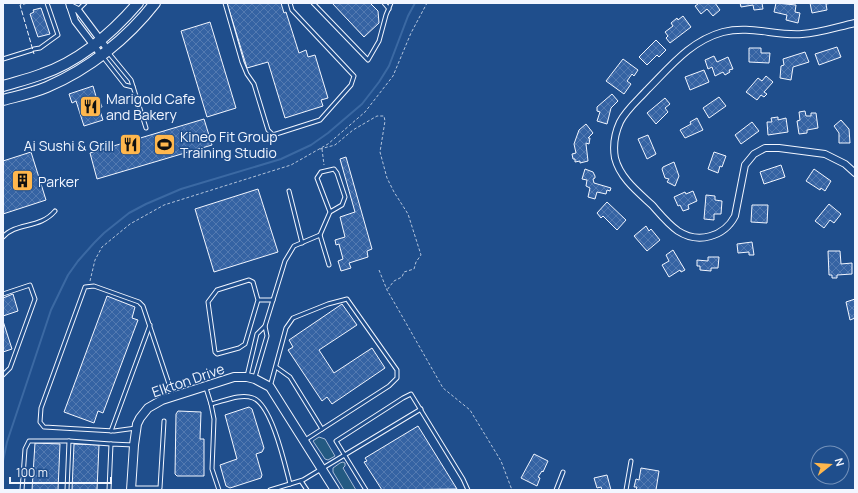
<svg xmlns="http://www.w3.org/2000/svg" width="858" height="493" viewBox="0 0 858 493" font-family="Manrope,sans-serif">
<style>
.grass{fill:#245a82;stroke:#a8bbd7}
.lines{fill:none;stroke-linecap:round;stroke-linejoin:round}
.stream{stroke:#3b69a3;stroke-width:2}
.building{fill:url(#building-cross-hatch);stroke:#f2f6ff}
.service-casing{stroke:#f2f6ff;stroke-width:5}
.minor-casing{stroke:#f2f6ff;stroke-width:8}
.tertiary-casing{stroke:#f2f6ff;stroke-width:10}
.primary-casing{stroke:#f2f6ff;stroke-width:12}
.path{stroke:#b3c4dc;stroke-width:1;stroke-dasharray:3 2;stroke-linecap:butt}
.service{stroke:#1f4e8c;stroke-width:3}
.minor{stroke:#1f4e8c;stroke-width:6}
.tertiary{stroke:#1f4e8c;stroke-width:8}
.primary{stroke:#1f4e8c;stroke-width:10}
.fence{stroke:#f2f6ff;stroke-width:1;stroke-dasharray:5 2;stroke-linecap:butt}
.labels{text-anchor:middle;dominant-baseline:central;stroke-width:3;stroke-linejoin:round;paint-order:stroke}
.poi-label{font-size:14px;fill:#f2f6ff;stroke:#1f4e8c;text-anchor:start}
.street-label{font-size:14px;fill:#f2f6ff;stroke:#1f4e8c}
</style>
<defs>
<pattern id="building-cross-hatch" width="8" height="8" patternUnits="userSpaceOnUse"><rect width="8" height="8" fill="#3563a3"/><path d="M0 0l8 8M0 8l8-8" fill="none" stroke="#537ab1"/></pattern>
</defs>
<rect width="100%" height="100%" fill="#1f4e8c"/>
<g class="grass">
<polygon points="319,437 325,439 335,456 328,460 325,459 313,441"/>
<polygon points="343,462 345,463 345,466 343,468 356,490 344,490 333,472 333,468 340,463"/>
</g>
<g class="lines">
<polyline class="stream" points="3,461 7,442 51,310 68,275 78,261 94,243 104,233 129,213 146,204 181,189 281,159 311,145 328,133 362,104 379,82 389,66 408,16 415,3"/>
</g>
<g class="building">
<polygon points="227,3 281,3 284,13 286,12 299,53 306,50 308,57 315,55 328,98 321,100 323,106 285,118 268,62 247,68"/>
<polygon points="332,3 370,3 378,11 379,23 364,37"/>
<polygon points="697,3 715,3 720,10 713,16 707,9 701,14 695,6 698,4"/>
<polygon points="740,3 762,3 763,9 754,10 753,5 741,7"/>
<polygon points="776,3 796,5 795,12 800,13 798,23 786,20 787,15 774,12"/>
<polygon points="810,3 833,3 826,4 827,10 812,13"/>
<polygon points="41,8 50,34 38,37 30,14 34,12 33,10"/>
<polygon points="683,16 691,27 670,43 666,38 668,36 665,32 673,26 671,23 677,18 678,20"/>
<polygon points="210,22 236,108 207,117 181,31"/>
<polygon points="656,40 666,50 659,57 657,55 647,65 639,57"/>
<polygon points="837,47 841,57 819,65 815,54"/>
<polygon points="749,48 761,48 761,53 770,53 769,63 749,62"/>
<polygon points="805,52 809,62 793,67 791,80 780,78 781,66 784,65 783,59"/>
<polygon points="714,56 717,62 728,57 733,69 729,70 730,72 725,75 723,72 715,76 712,67 708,69 705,60"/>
<polygon points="623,59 638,70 634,76 632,74 627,81 631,84 624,94 606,81"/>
<polygon points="704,70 709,82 690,90 685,77"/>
<polygon points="766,76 773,82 764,92 767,94 764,97 761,95 757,100 746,92 758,78 762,81"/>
<polygon points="93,86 97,100 99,99 102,107 99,108 103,120 84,126 76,101 72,103 69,94"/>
<polygon points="612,94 618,101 611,108 607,124 597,121 600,112 597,111 597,107"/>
<polygon points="719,97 726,106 709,118 703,108"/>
<polygon points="665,98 670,104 665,108 668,112 656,124 647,113"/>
<polygon points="805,111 806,116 811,116 811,113 816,113 818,128 807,130 807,133 799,134 797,121 800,120 799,112"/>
<polygon points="778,117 778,120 786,118 788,132 768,135 767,122 772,122 771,118"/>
<polygon points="697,118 703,130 685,138 680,130 691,124 690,122"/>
<polygon points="204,119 212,145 97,179 90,153"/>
<polygon points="841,120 849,129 850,143 839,143 839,133 834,126"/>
<polygon points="752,122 759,131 741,144 735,135"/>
<polygon points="586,124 593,133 588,138 590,138 589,144 586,143 586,144 588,161 580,163 580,161 575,162 575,159 573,159 572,154 576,153 574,144 579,130"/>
<polygon points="648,135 656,154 647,159 638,139"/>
<polygon points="31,152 46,200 3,214 3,161"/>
<polygon points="714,152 726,156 722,167 720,166 718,173 708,169"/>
<polygon points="346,157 372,249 367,251 368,257 349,263 351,268 341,271 338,261 343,259 339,244 336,245 335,240 345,237 340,217 355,212 340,159"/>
<polygon points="674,162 679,176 675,186 667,182 669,179 665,178 662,169 663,167"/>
<polygon points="781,165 785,177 764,184 760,172"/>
<polygon points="585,169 593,172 595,176 595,178 593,179 594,183 611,188 610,191 607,190 606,194 597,192 595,199 588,197 590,188 586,186 587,180 582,179"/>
<polygon points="814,169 831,181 825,191 821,188 820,190 806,181"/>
<polygon points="258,189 278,252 214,272 195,209"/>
<polygon points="693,191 697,201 688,205 689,209 683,211 680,205 678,206 674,197 685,192 686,194"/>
<polygon points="706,195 715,196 715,200 722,201 721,214 714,214 714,220 704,219"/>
<polygon points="607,202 626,220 617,230 603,216 601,218 597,213"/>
<polygon points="829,204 841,214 834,223 830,220 824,228 815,221"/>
<polygon points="752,205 768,205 767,223 751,222"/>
<polygon points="646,226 649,231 651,229 660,240 647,251 634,236"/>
<polygon points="752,242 754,255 749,255 749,252 738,253 737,244"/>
<polygon points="673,250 685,270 681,272 680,270 669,277 662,265 669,261 666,255"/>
<polygon points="828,251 840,251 841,264 852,263 852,274 837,275 837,278 832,278 832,275 829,275"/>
<polygon points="708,257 719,257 718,268 711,268 711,271 700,270 700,266 697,266 697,260 708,261"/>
<polygon points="13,294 18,311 3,316 3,298"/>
<polygon points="107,296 135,307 132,318 138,320 103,413 98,411 94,423 64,412"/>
<polygon points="855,299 855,318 850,320 846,302"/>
<polygon points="342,304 357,325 319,350 334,373 372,348 385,368 332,404 327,397 322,401 288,350 293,347 289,340"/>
<polygon points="3,321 12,349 3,352"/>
<polygon points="249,407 252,409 264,448 262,452 256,454 262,475 261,478 230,488 226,486 220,465 237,459 225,415"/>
<polygon points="178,411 201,412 200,439 204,439 204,476 177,476 175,474 176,414"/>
<polygon points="418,426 457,489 382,490 364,462 367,461 365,458"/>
<polygon points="35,443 60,444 58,490 32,490"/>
<polygon points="74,444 99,445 97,490 72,490"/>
<polygon points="534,454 548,461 543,472 542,471 538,477 540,478 537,486 521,478"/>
<polygon points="641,468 659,471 656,490 636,490 637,487 634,487 636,479 639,480"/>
<polygon points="607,475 611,490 602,490 601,487 597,488 594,478"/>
</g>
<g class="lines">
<defs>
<g id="service">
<polyline points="225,3 242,62 247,74 254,84 268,130 273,135 320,120 351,85 354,76 292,10 290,3"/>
<polyline points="313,3 368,60 379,41 386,15 391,3"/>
<polyline points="384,3 389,9"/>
<polyline points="78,10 85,3"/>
<polyline points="34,49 40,48 58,35 47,3"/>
<polyline points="108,52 131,80 146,128"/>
<polyline points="103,57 125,85 133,87"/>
<polyline points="3,59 32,50"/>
<polyline points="289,191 302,243"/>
<polyline points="320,235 329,265"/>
<path d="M3,237C16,222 40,229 55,211"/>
<polyline points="3,294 30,285 35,299 10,368 3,375"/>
<polyline points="258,300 253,282 249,280 217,290 208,302 215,352 217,354 239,348 245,344 258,300 273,300"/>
<polyline points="265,326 285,261 294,246 320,235 330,212 317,178 321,172 334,169 337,173 345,197 342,205 330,212"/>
<polyline points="276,367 290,377 322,429"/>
<polyline points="247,376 257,334 265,326 267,336 255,377"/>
<polyline points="270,387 286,328 293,318 328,304 347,299 397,370 397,378 389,386 305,440"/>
<polyline points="206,388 211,404 214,419 212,469 219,490"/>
<path d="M211,404C224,401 241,393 253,398C272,405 285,465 290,484"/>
<polyline points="136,428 114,431 44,427 40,422 41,408 85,287 94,286 139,302 143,306 173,396"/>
<polyline points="111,431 150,325"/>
<polyline points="301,481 307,490"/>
<polyline points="131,488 160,488 164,421"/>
<polyline points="22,490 25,449 29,441 69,441"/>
<polyline points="67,490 69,441 111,444"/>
<polyline points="109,490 111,444 134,445"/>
<polyline points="270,490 303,480 421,409"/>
<polyline points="366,490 336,441 403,398 411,394 463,479 468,490"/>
<polyline points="556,490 563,472"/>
<polyline points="626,490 631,461"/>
</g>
<g id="minor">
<polyline points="69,3 75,21 101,55"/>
<polyline points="70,6 78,10 108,50"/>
<path d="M855,23C837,27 820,33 802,34C775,36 750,25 723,32C690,41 670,67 647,90C638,100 626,110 620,122C615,133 613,147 615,158C620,178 638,192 652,205C660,214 668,224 678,231C698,244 724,237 735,216L745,165L754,154L765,148H779L825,154L845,164L855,173"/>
</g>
<polyline id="tertiary" points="131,490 134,445 137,424 140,418 148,408 162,400 234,377 247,377 255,379 270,387 335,490"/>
<g id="primary">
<path d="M3,86C16,82 29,79 42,74C80,61 112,33 138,3"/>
<path d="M3,100C18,96 33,93 47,87C89,69 127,39 155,3"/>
</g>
</defs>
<use href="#service" class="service-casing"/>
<use href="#minor" class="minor-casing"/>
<use href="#tertiary" class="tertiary-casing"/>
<use href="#primary" class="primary-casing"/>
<g class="path">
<polyline points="320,149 335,145 353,130 377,116 384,116 385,121 380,152 387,178 394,192 408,214 421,255 416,262 414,269 404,272 402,277 394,281 387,290"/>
<polyline points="322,149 324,165"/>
<polyline points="379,270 387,290 398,309 443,388 470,410 501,461 512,490"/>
<polyline points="90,281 95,260 102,247 130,224 164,205 291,165 328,144 365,112 393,76 411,33 427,3"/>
</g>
<use href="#service" class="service"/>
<use href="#minor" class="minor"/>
<use href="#tertiary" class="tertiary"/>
<use href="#primary" class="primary"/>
<polyline class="fence" points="28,3 20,5 34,54"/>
</g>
<defs>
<symbol id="restaurant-square" viewBox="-11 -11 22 22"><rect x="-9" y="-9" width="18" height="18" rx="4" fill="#ffb74d" stroke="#1f4e8c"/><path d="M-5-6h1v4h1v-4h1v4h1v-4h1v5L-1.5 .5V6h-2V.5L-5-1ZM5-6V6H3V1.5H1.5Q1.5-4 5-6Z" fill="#111"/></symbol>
<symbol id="stadium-square" viewBox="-11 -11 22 22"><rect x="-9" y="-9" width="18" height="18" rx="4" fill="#ffb74d" stroke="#1f4e8c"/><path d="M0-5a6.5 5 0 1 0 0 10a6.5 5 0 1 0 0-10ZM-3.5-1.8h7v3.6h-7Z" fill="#111"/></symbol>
<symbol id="building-square" viewBox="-11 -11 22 22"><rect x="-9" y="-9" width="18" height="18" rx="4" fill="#ffb74d" stroke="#1f4e8c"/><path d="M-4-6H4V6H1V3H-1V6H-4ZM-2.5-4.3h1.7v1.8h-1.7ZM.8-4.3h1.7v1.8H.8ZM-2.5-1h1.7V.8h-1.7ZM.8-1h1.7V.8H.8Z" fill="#111"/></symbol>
</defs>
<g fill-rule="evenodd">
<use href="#restaurant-square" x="78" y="94" width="25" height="25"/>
<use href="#stadium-square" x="152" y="132" width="25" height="25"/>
<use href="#restaurant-square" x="118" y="132" width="25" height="25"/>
<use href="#building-square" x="10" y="168" width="25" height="25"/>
</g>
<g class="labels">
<g class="poi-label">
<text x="106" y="98">Marigold Cafe<tspan x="106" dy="16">and Bakery</tspan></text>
<text x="180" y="136">Kineo Fit Group<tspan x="180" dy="16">Training Studio</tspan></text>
<text x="114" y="145" text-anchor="end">Ai Sushi &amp; Grill</text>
<text x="38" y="181">Parker</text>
</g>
<g class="street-label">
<text transform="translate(188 380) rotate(-19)">Elkton Drive</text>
</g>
</g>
<rect width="858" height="493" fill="none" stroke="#f2f6ff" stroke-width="8"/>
<g transform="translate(830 465) rotate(73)"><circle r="19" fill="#1f4e8c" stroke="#7391ba"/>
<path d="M0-3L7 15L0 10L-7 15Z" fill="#ffb74d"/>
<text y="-6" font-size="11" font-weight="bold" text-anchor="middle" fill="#f2f6ff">N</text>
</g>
<path d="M10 477v6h101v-6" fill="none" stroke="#f2f6ff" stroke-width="2"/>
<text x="16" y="477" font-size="12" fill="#f2f6ff" stroke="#1f4e8c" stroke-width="3" paint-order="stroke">100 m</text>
</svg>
